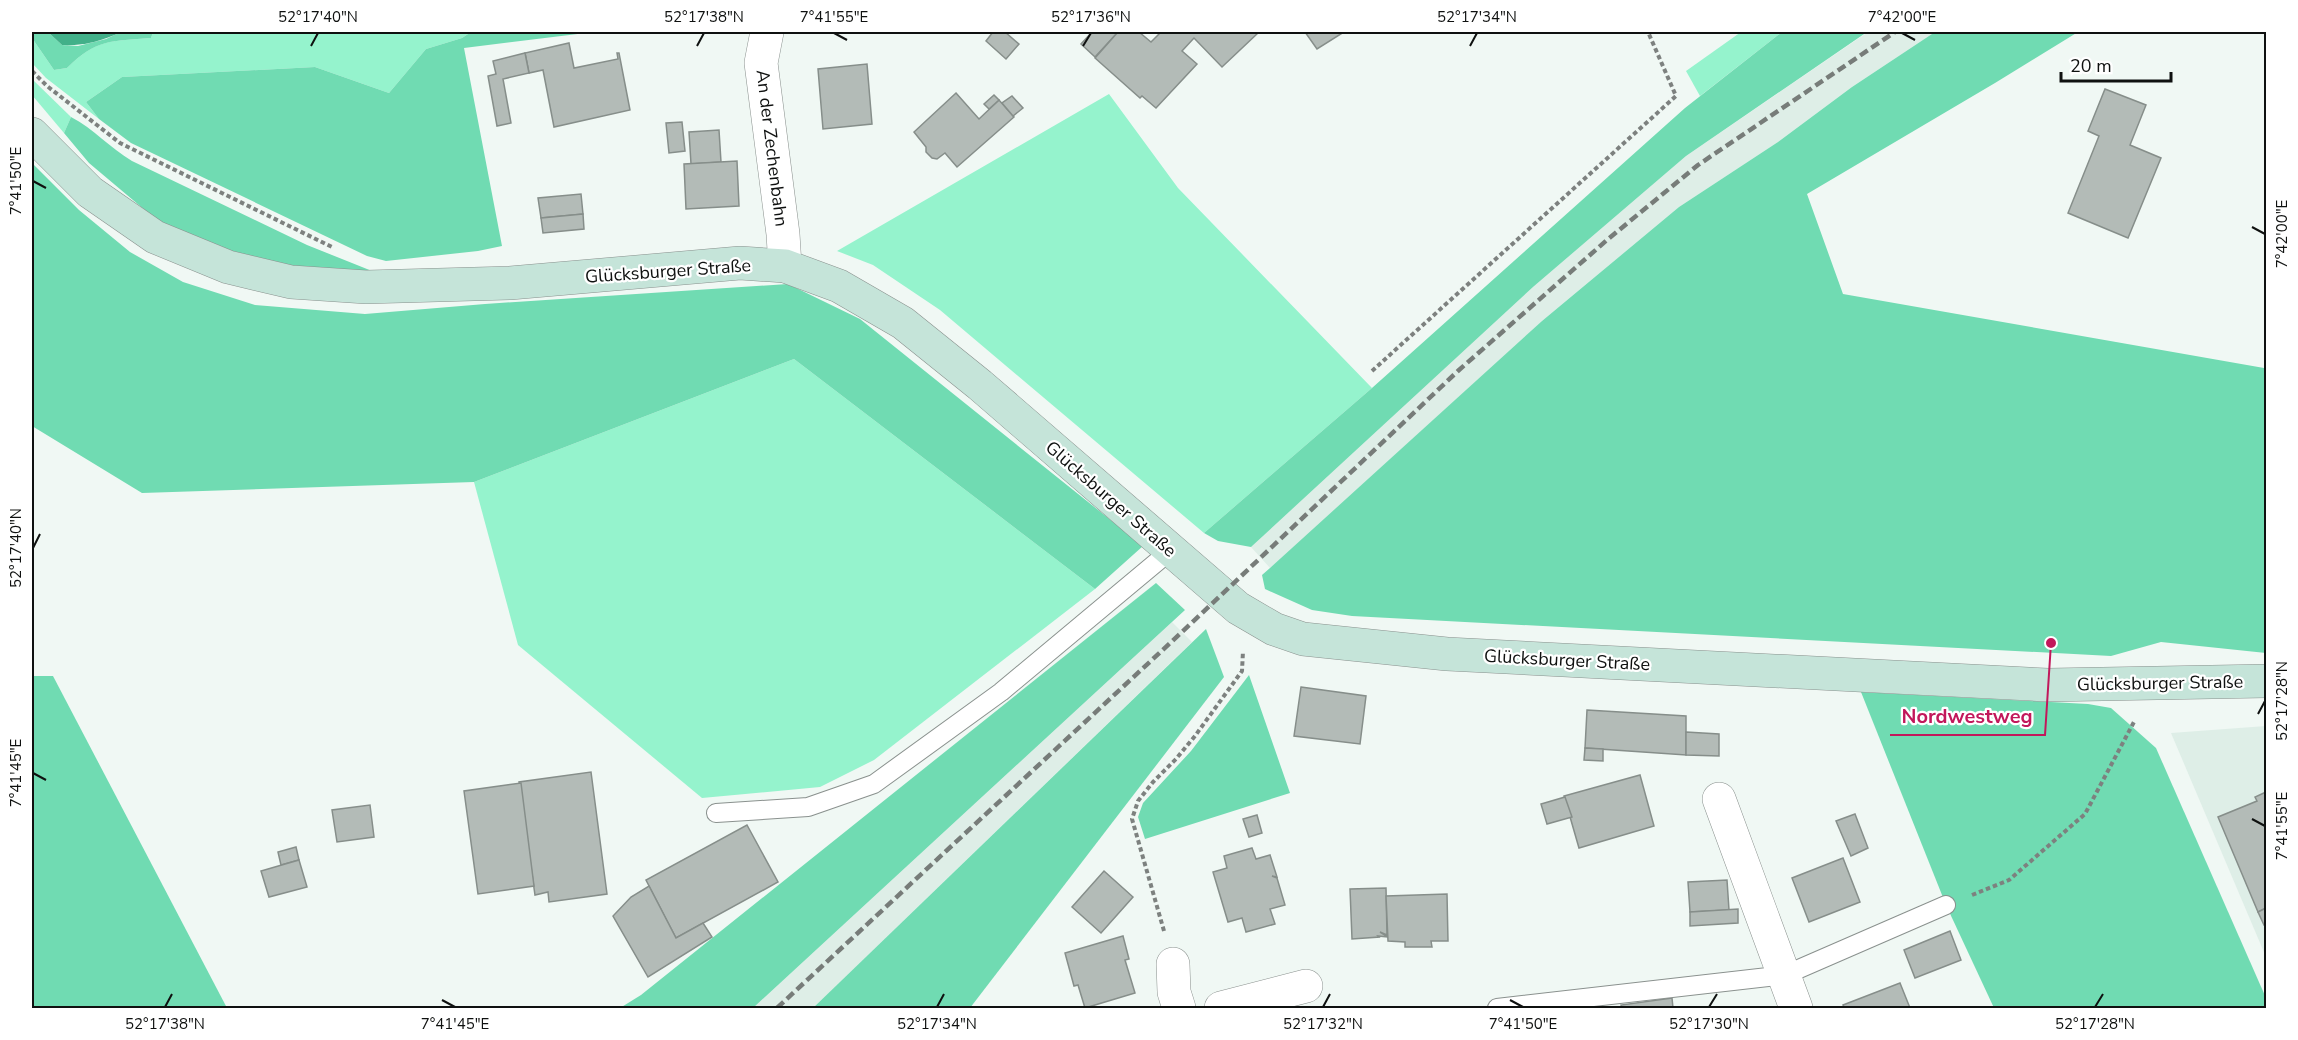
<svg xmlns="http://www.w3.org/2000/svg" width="2298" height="1040" viewBox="0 0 2298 1040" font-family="'Nunito Sans',sans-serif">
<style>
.built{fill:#deeee7}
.green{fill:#95f3cd}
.forest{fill:#70dbb2}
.water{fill:#42b089}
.building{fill:#b3bbb7;stroke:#868e8a;stroke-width:1.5}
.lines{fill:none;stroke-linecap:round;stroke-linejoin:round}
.lane-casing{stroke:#8a918e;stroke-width:20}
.street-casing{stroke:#8a918e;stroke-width:34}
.secondary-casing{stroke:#8a918e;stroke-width:34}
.path{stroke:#7d817f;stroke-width:4;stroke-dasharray:4.5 3;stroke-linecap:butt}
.lane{stroke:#fff;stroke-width:18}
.street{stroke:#fff;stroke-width:33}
.secondary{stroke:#c5e4d9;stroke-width:33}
.rail{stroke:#777c79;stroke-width:4.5;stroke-dasharray:9 4.5;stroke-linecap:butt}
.ticks{fill:none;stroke:#0f1110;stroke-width:2}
.labels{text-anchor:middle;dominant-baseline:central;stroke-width:4.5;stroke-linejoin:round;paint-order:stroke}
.street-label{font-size:18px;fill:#0f1110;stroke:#fff}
.leader{fill:none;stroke:#c2185b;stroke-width:2}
.callout-dot{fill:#c2185b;stroke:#fff;stroke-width:2}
.callout-label{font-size:20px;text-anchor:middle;font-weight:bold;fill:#c2185b;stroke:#fff;stroke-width:4.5;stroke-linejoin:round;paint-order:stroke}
.neatline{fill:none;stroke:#0f1110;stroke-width:2}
.ticks-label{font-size:15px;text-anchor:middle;fill:#0f1110}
</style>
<rect width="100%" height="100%" fill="#f0f8f4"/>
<g class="built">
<polygon points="1868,32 1935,32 1852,87 1778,142 1679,207 1542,321 1279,561 1270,568 1251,547 1533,287 1686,156"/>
<polygon points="1172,622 1192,642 813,1008 753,1008"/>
<polygon points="2266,726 2266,957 2171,733"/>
</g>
<g class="green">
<path d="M153,32H471L462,38L426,49L389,93L315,67L122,77L86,102L99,119L46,78L32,63V38L54,70L67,68C96,39 111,41 151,38Z"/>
<polygon points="1741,32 1782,32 1700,96 1686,71"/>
<polygon points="32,79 71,117 64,133 32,95"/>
<polygon points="1109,94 1178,188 1372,388 1204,533 940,310 873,265 837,251"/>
<polygon points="794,359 1095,589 874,760 820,787 702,798 518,645 474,482"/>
</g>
<g class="forest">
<path d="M32,32H48L62,45L78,46L106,39L121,32H153L151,38C112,41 96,39 67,68L54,70L32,38Z"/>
<polygon points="471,32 594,32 464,48 502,246 478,251 386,261 367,256 131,143 99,119 86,102 122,77 315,67 389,93 426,49 462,38"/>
<polygon points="1782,32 1867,32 1686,156 1533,287 1251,547 1218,541 1204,533 1372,388 1685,108"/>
<polygon points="1935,32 2078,32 1995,83 1807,194 1843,294 2264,368 2266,389 2266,653 2161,642 2111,656 1352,616 1312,610 1265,589 1262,575 1270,568 1542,321 1679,207 1778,142 1852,87"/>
<path d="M71,117C94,129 110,148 132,161L307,245L372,271L359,274L253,265L165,227L89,163L64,133Z"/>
<polygon points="32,163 79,210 130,252 183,282 255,305 365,314 485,304 788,284 860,319 1143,546 1095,589 794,359 474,482 142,493 32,426"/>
<polygon points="1156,583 1185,610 753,1008 620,1008 641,995"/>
<polygon points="1206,629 1224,677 970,1008 813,1008"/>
<polygon points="1249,675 1290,793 1145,839 1138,817 1143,803 1191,751"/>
<polygon points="32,676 53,676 227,1008 32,1008"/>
<polygon points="1861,692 2088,704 2111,708 2156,748 2266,998 2266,1008 1994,1008 1946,905"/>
</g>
<path class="water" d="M48,32H121C102,41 83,46 62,45Z"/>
<g class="building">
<polygon points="993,32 1005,32 1019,44 1006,59 986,41"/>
<polygon points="1092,32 1118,32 1095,57 1081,44"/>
<polygon points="1118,32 1139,32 1151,42 1161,32 1259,32 1222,67 1194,38 1182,51 1197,64 1156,108 1142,96 1140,98 1095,58"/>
<polygon points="1305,32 1344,32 1317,49"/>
<polygon points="569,43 574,68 618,59 617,53 619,53 630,110 554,127 543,70 529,73 525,53"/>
<polygon points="525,53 529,73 503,79 511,123 497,126 488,76 496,74 493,61"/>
<polygon points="867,64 872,124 823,129 818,69"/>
<polygon points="2105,89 2146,105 2130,145 2161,158 2128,238 2068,213 2099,136 2088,131"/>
<polygon points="956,93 979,119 999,100 1014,117 957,167 945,153 937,159 932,158 926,152 926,147 914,132"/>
<polygon points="994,95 999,100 989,109 984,104"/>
<polygon points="1012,96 1023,108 1013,116 1002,103"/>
<polygon points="682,122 685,151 669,153 666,123"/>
<polygon points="719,130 721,162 691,164 689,132"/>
<polygon points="737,161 739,206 686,209 684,164"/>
<polygon points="581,194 583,214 541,218 538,198"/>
<polygon points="583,214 584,229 543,233 541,218"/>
<polygon points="1301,687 1366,696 1360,744 1294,736"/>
<polygon points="1587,710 1686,716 1686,755 1585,748"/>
<polygon points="1686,732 1719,734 1719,756 1686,755"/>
<polygon points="1585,748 1603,749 1603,761 1584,760"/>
<polygon points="591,772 607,894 549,902 548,892 535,895 519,782"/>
<polygon points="1640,775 1654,826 1579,848 1564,796"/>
<polygon points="521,783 534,886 478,894 464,791"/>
<polygon points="2266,792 2266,908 2258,912 2218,817 2257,801 2255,797"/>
<polygon points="1565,797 1572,817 1547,824 1541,804"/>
<polygon points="370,805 374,837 337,842 332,810"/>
<polygon points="1855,814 1868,848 1851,856 1836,821"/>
<polygon points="1257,815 1262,833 1249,837 1243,819"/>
<polygon points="747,825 778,882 676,938 646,880"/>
<polygon points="296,847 299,860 281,865 278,852"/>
<polygon points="1252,848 1256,859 1270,855 1277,877 1272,876 1277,878 1285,905 1270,909 1275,924 1246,932 1242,918 1228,922 1213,872 1227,868 1224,856"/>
<polygon points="1843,858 1860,902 1809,922 1792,878"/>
<polygon points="299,860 307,887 269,897 261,871"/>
<polygon points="1104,871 1133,897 1101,933 1072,907"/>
<polygon points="1727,880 1729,910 1690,912 1688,882"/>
<polygon points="649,886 676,938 703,923 712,937 648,977 613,916 631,897"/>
<polygon points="1386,888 1387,935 1380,932 1388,937 1378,936 1379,937 1352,939 1350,889"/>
<polygon points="1447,894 1448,941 1431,941 1432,947 1405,947 1405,942 1388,941 1386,896"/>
<polygon points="2266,908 2266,924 2264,925 2258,912"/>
<polygon points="1738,909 1738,923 1690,926 1690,912"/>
<polygon points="1950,931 1961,960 1915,978 1904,950"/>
<polygon points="1123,936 1129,959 1125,960 1135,993 1085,1008 1078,985 1074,986 1065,953"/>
<polygon points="1900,983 1910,1008 1844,1008 1843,1005"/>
<polygon points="1672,998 1673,1008 1622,1008 1621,1005"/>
</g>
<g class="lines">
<defs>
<g id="lane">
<polyline points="716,813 808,807 874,784 1001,692 1170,551"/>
<polyline points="1497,1008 1785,975 1946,905"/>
</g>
<g id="street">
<polyline points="767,32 761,63 783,234 785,266"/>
<polyline points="1719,799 1796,1008"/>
<polyline points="1173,964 1174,992 1179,1008"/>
<polyline points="1221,1008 1306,986"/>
</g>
<polyline id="secondary" points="32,134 90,192 155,237 228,267 291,282 366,287 510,283 740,263 785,266 839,286 903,323 980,385 1238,608 1274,629 1303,639 1447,654 2048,685 2266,681"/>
</defs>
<use href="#lane" class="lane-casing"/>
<use href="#street" class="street-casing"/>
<use href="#secondary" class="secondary-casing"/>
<g class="path">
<polyline points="32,71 47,86 120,143 332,247"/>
<polyline points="1372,371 1676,96 1648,32"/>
<polyline points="1972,895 2009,880 2085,814 2135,720"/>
<polyline points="1164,931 1132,819 1138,801 1153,782 1176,759 1195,736 1242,671 1243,651"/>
</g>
<use href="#lane" class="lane"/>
<use href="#street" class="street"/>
<use href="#secondary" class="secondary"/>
<polyline class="rail" points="777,1008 1182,632 1459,370 1607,240 1698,165 1895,32"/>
</g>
<path class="ticks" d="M834,33L847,40M1902,33L1915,40M311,46L318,33M697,46L704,33M1083,46L1091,33M1470,46L1477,33M33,181L46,188M2252,227L2265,234M33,548L40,534M2258,714L2265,701M33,773L46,780M2252,819L2265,826M442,1000L455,1007M1510,1000L1523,1007M165,1007L172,994M937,1007L944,994M1323,1007L1330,994M1709,1007L1717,994M2095,1007L2103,994"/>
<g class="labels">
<g class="street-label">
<text transform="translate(772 148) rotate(83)">An der Zechenbahn</text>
<text transform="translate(668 271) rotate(-4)">Glücksburger Straße</text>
<text transform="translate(1111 499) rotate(41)">Glücksburger Straße</text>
<text transform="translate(1567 660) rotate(3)">Glücksburger Straße</text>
<text transform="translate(2160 683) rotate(-1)">Glücksburger Straße</text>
</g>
</g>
<path class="leader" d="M2051 643L2045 735H1890"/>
<circle class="callout-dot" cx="2051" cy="643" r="6"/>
<g class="callout-label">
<text x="1967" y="723">Nordwestweg</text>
</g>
<rect width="2298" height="1040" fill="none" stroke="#ffffff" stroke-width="66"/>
<path d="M2061 72v9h110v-9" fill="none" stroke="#0f1110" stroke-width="3"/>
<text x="2070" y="72" font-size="18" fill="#0f1110" stroke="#ffffff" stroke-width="4.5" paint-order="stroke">20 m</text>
<rect x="33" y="33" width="2232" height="974" class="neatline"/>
<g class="ticks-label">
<text x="318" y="22">52°17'40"N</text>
<text x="704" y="22">52°17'38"N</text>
<text x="834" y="22">7°41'55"E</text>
<text x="1091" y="22">52°17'36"N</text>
<text x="1477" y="22">52°17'34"N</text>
<text x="1902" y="22">7°42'00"E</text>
<text transform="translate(16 181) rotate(-90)" y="5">7°41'50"E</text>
<text transform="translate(2282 234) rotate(-90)" y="5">7°42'00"E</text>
<text transform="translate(16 548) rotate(-90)" y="5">52°17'40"N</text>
<text transform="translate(2282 701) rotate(-90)" y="5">52°17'28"N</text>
<text transform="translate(16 773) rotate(-90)" y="5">7°41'45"E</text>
<text transform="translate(2282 826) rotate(-90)" y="5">7°41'55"E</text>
<text x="165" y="1029">52°17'38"N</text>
<text x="455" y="1029">7°41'45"E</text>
<text x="937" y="1029">52°17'34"N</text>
<text x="1323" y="1029">52°17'32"N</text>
<text x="1523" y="1029">7°41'50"E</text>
<text x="1709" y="1029">52°17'30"N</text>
<text x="2095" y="1029">52°17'28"N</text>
</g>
</svg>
